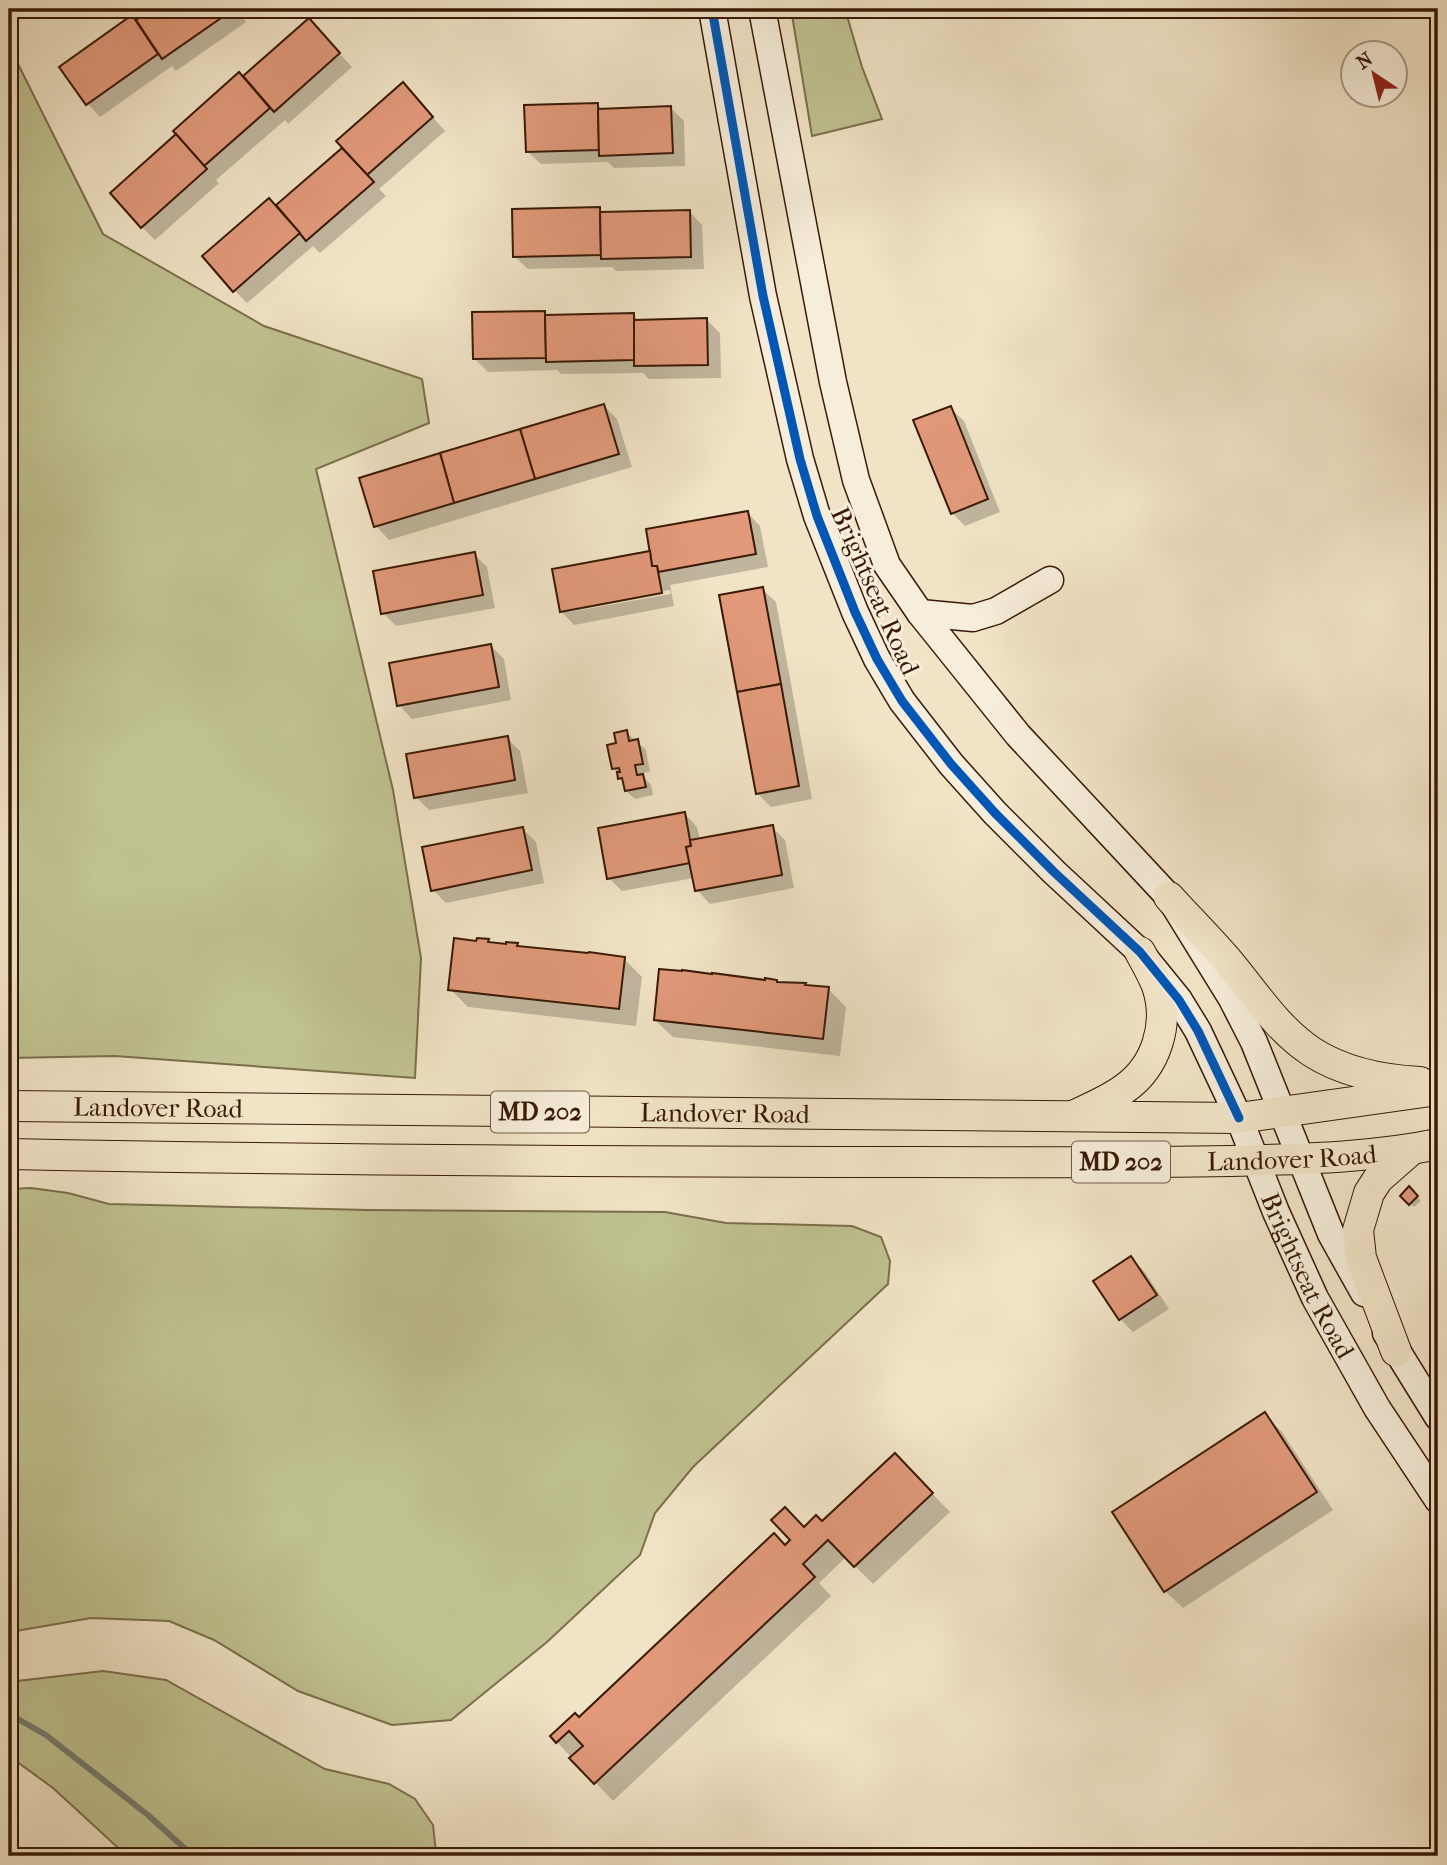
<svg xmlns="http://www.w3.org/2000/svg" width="1447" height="1865" viewBox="0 0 1447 1865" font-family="'IM FELL French Canon',serif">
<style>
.green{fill:#c0c291;stroke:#7c6e4b;stroke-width:2}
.shadow{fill:#0003;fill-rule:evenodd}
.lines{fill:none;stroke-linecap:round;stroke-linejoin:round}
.stream{stroke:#747c6f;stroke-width:6}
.building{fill:#e1997a;stroke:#391905;stroke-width:2}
.secondary-casing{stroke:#391905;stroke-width:29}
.primary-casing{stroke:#391905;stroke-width:32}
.secondary{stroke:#f6edda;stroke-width:26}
.primary{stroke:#f1e4c6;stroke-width:30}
.cycleway-casing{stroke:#f6edda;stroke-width:13}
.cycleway{stroke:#0057b8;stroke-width:9}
.labels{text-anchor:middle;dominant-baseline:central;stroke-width:6;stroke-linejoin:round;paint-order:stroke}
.shield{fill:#f6edda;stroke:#725945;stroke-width:2}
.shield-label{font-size:24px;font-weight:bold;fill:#391905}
.street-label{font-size:26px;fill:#391905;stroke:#f6edda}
</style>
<rect width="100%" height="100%" fill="#f1e4c6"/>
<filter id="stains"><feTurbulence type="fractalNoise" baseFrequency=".00286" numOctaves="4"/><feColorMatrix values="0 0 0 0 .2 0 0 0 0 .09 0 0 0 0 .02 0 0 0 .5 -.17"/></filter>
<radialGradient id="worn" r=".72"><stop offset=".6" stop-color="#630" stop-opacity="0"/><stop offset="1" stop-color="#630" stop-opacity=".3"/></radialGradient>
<g class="green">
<polygon points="791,9 845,9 862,67 882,119 812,136"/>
<polygon points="9,46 103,234 264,326 422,379 429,423 316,469 393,790 421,958 415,1078 115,1056 9,1058"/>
<polygon points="31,1188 68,1193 109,1204 368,1210 665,1212 726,1223 852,1226 881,1237 890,1261 888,1284 693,1467 655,1513 640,1555 547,1642 451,1720 392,1725 298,1691 214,1640 169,1621 91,1618 16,1631 9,1634 9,1189"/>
<polygon points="103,1671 166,1680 325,1769 389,1784 415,1799 433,1825 436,1852 433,1856 127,1856 53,1788 9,1756 9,1682"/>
</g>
<g class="shadow">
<polygon points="156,9 237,9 246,22 176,71 172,66 100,117 87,103 137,22"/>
<polygon points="564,9 659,9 660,14 573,18"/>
<polygon points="309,20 352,67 288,124 285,120 216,180 219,183 155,240 142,227 243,78"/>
<polygon points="416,98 445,131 379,189 386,196 320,253 313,246 247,303 234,290 276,207 345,148"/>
<polygon points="597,104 603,110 671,108 684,121 685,166 614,168 608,162 541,164 527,151"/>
<polygon points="599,209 604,213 689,211 702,225 704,269 616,271 612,267 528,269 514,256"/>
<polygon points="545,313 549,317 633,315 639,321 707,320 720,333 721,378 649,379 643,373 561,374 557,370 488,372 475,359"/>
<polygon points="604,406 617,419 632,467 389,540 376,526"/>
<polygon points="950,408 964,421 1000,512 965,526 952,513"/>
<path d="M747,512L760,526L768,567L670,585L674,606L574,625L561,611L652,553ZM670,590L671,594L569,612V609Z"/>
<polygon points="474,554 487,567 495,608 396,626 383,613"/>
<polygon points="762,589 776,602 812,799 771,807 757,793"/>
<polygon points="491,646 504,659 511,700 412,719 399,705"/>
<polygon points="626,732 646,750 650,772 643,773 644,777 651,785 653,795 635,799 626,791 625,783 614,769 618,745"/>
<polygon points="507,738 520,751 528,793 429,810 416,797"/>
<polygon points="684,813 697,827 700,840 772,827 785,840 794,888 710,904 697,890 694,878 622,891 609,878"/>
<polygon points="523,829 536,842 544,883 446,903 433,890"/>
<polygon points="488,941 491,944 517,945 520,948 624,959 642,977 636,1026 468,1007 450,989 478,943"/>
<polygon points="805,985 807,987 828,989 846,1007 840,1056 673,1037 655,1020"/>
<polygon points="1409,1189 1421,1201 1414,1207 1402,1196"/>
<polygon points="1131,1258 1144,1271 1169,1309 1133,1332 1120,1319"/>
<polygon points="1264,1414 1282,1432 1333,1510 1183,1608 1165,1591"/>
<polygon points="912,1473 950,1512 873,1584 846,1557 819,1583 831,1596 613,1801 552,1737 579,1719 785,1547 804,1529 822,1523"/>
</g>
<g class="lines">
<polyline class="stream" points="9,1714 46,1735 148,1815 193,1856"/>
</g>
<g class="building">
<polygon points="153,9 234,9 162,59 136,20"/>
<polygon points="132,15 158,54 86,105 59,67"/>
<polygon points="309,18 340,53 274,112 243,76"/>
<polygon points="239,72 270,108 204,166 173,131"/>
<polygon points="403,82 433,117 367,175 336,141"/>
<polygon points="598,103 599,150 526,152 524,105"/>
<polygon points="671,106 673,153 599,156 598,109"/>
<polygon points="176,134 207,169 141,228 110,193"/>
<polygon points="342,148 374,182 306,241 276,205"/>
<polygon points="269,198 300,233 233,292 202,256"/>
<polygon points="600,207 601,255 513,257 512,209"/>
<polygon points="690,210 691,257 601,259 600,212"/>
<polygon points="545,311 546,358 473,359 472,312"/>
<polygon points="634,313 634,360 546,362 545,315"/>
<polygon points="707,318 708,365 634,366 634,320"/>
<polygon points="604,404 619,454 535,479 520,429"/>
<polygon points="951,406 988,499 951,514 913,420"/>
<polygon points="520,429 535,479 454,503 440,453"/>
<polygon points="440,453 454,503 374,527 359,478"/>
<polygon points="748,511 756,554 658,572 657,566 652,566 646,529"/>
<polygon points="650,551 652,566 657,566 662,593 560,612 552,569"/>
<polygon points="475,552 483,595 381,614 373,571"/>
<polygon points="763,587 781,684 737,692 719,595"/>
<polygon points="491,644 499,687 397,706 389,663"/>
<polygon points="781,684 799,786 756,794 737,692"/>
<polygon points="627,730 629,741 638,739 643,764 635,765 637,775 643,774 646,787 625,791 622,778 618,779 617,772 620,772 619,768 612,769 607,745 616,743 614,733"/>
<polygon points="508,736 515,780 414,798 406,754"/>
<polygon points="685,812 691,846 686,847 690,863 607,879 598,828"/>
<polygon points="773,825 782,875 695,891 686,847 691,846 690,840"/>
<polygon points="523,827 532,870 431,891 422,847"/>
<polygon points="454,938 476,941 477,938 489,939 488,942 506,944 506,942 518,943 517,946 588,953 589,952 625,957 619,1009 448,990"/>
<polygon points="659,969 682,971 682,970 712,974 712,973 765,980 765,978 777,980 777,982 806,983 805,985 829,987 823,1039 654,1020"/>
<polygon points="1409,1186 1418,1196 1409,1205 1400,1196"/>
<polygon points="1131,1256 1157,1295 1119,1320 1093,1281"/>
<polygon points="1265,1412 1317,1492 1164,1592 1112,1512"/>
<polygon points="895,1453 933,1493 854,1567 828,1540 803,1564 815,1577 594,1784 569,1758 583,1746 569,1731 556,1743 550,1736 575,1713 579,1717 774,1533 785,1545 790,1540 771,1520 785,1507 804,1527 816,1515 822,1521"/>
</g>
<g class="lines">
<defs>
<g id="secondary">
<path id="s1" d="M712,9L763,296L800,459L817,516L855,612L877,659L902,701L951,764L995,813L1054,872L1140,952L1179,1000L1198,1031L1239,1118L1276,1212L1315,1298L1377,1408L1438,1500"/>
<polyline points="762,9 833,382 856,480 887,565 920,613 1018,735 1169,897 1232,999 1254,1042 1331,1234 1364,1293"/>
<polyline points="920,613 973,618 996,611 1050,580"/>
<polyline points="1386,1333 1438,1417"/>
</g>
<g id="primary">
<path d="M1169,897C1188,918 1209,939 1228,961C1254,992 1277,1029 1312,1052C1343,1072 1384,1080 1420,1082"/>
<path id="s2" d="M9,1106L1239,1118L1438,1090"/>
<path d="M1075,1115C1092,1107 1109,1100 1124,1089C1156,1067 1170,1024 1157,986C1153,975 1146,963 1140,952"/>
<path id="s3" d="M9,1154C311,1160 613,1162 914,1162C1020,1162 1125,1163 1231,1161C1299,1159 1371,1158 1438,1144"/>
<polyline points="1396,1351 1361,1258 1358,1230 1369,1193 1378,1179 1411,1150"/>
</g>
</defs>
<use href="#secondary" class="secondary-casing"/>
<use href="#primary" class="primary-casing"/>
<use href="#secondary" class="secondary"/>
<use href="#primary" class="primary"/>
<defs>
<polyline id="cycleway" points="712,9 763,296 800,459 817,516 855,612 877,659 902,701 951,764 995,813 1054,872 1140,952 1179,1000 1198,1031 1239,1118"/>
</defs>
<use href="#cycleway" class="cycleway-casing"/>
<use href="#cycleway" class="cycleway"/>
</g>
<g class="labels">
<g class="shield">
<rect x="491" y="1091.5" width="98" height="41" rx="5"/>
<rect x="1072" y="1141.5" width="98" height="41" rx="5"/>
</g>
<g class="shield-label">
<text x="540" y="1112">MD 202</text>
<text x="1121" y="1162">MD 202</text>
</g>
<g class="street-label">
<text transform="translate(875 591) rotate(66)">Brightseat Road</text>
<text stroke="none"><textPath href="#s2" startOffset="149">Landover Road</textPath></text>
<text stroke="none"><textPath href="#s2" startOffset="716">Landover Road</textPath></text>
<text stroke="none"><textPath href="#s3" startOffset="1283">Landover Road</textPath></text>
<text stroke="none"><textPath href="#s1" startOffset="1435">Brightseat Road</textPath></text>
</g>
</g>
<rect width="1447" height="1865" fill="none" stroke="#f1e4c6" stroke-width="35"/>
<rect x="10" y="10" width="1426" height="1844" fill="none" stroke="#391905" stroke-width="3.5"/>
<rect x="18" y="18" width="1412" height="1830" fill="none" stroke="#391905" stroke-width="2"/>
<g transform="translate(1374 74) rotate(325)"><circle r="33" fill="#f6edda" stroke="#aa9885" stroke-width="2"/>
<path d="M0-5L12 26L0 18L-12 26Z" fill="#8f2418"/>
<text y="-10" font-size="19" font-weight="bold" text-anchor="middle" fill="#391905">N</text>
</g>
<rect width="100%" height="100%" filter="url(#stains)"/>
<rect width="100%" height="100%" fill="url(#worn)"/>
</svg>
